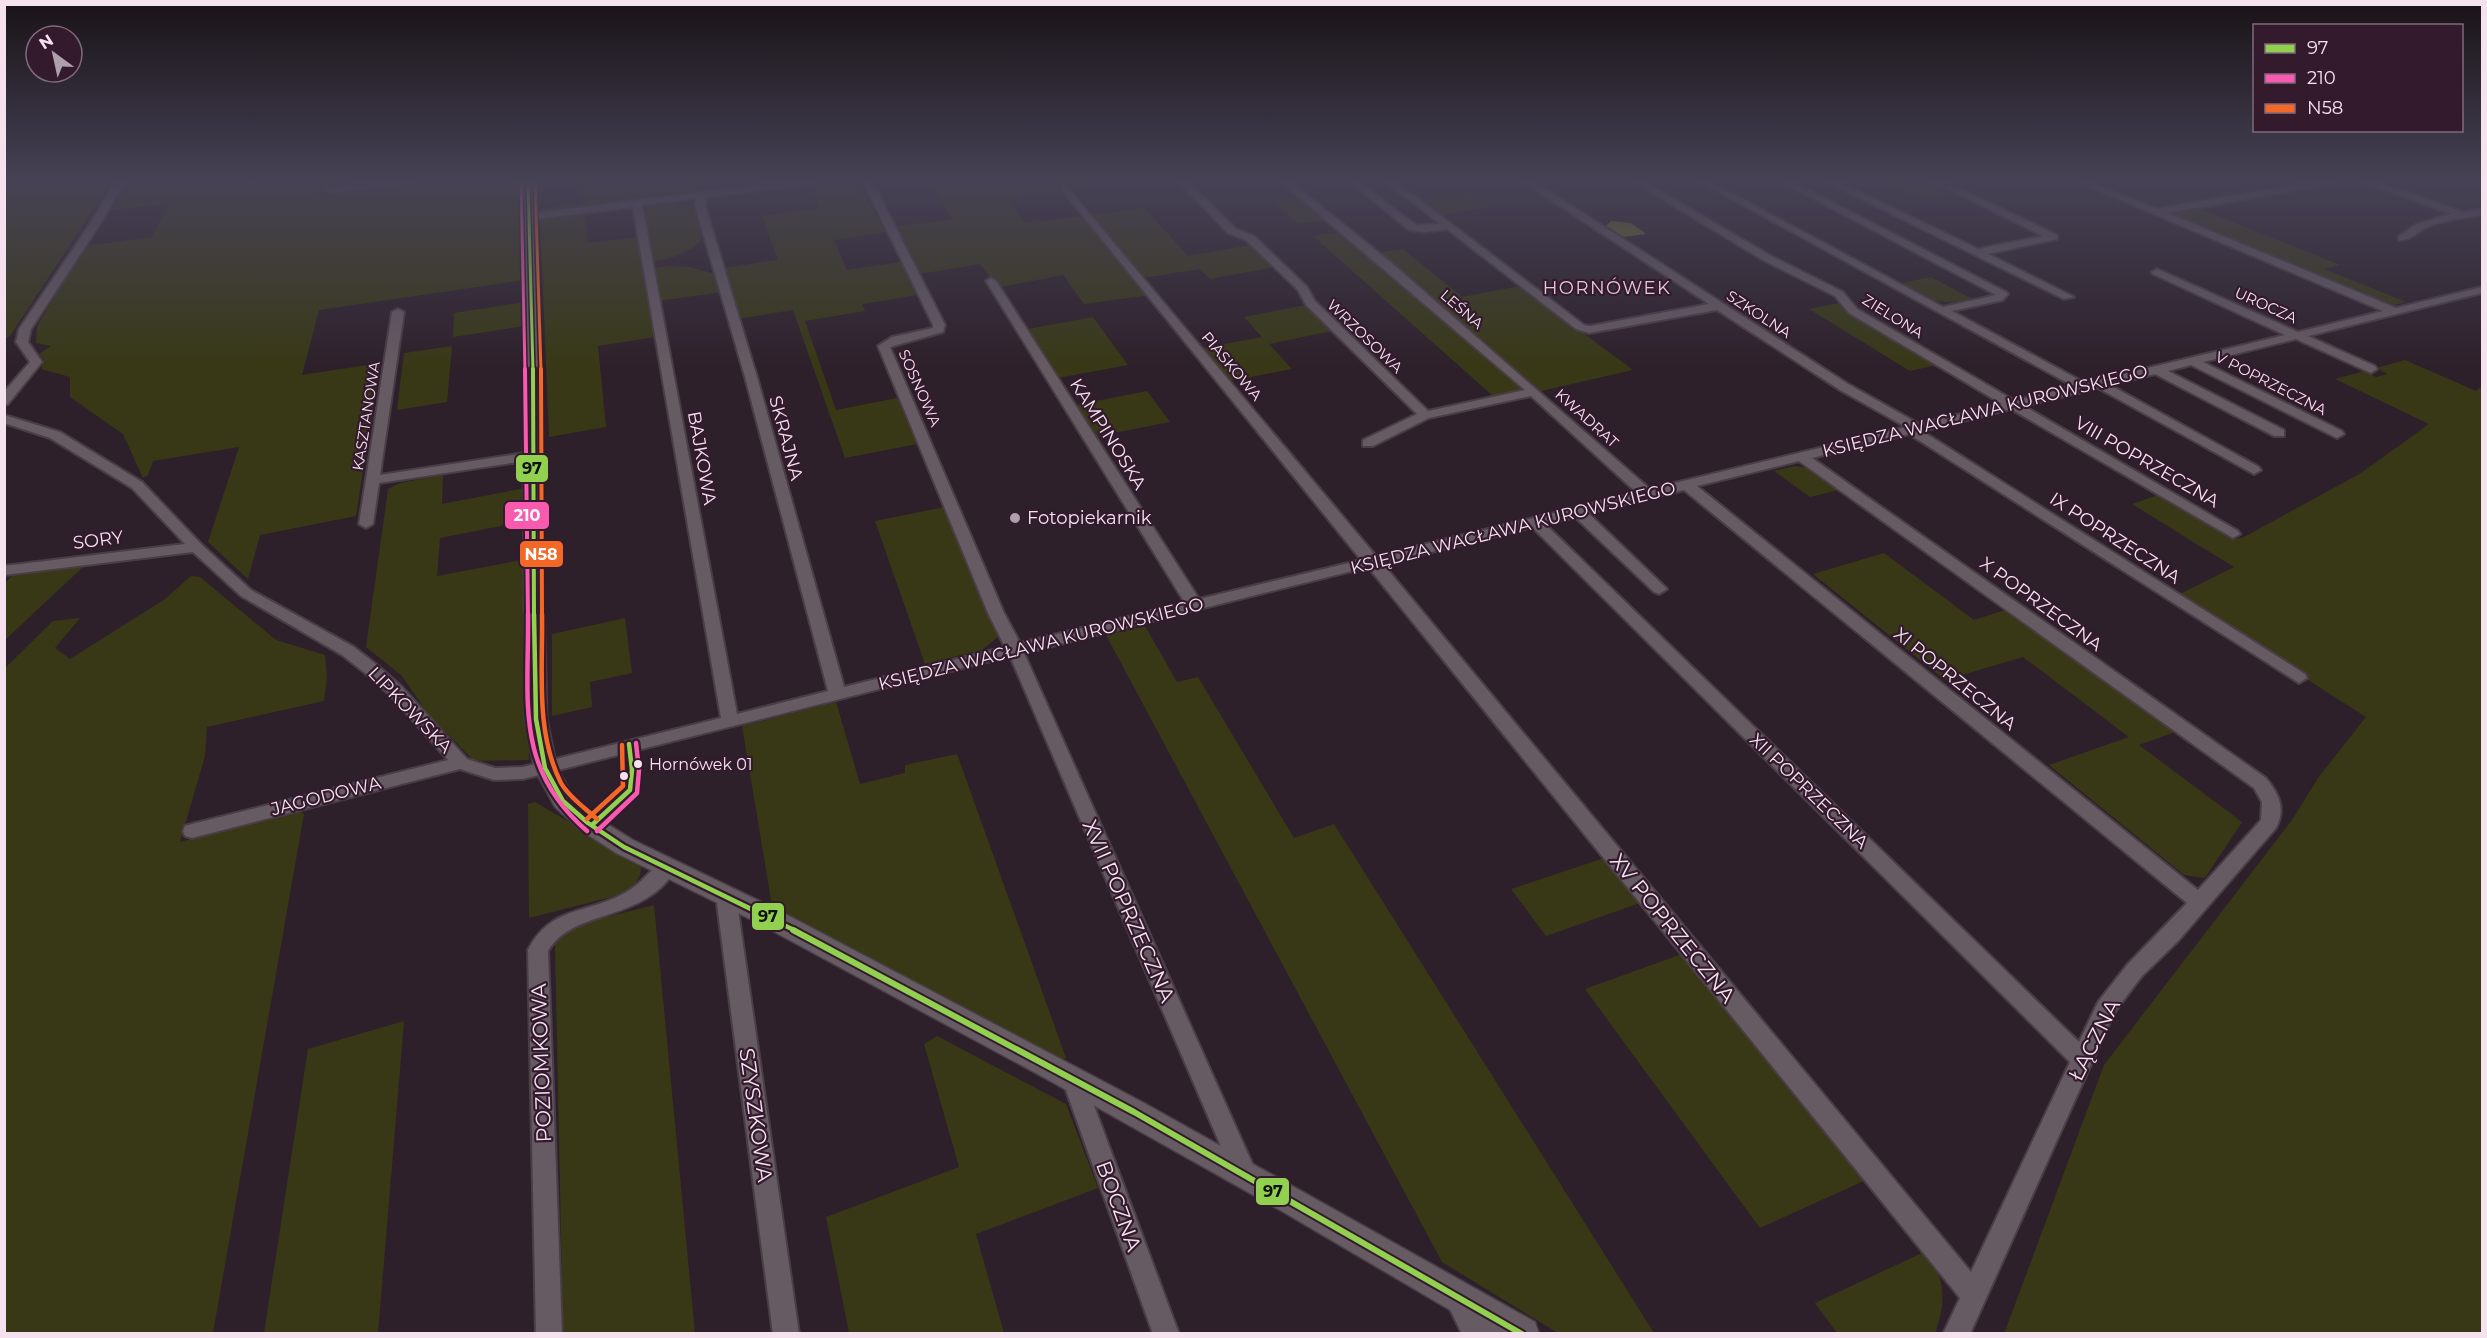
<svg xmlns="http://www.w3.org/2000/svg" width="2487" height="1338" viewBox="0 0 2487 1338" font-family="Montserrat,sans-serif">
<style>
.green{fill:#383816}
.water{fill:#6d7024}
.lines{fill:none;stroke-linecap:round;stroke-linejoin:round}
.minor-casing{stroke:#493d46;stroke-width:4}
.tertiary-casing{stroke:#493d46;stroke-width:3}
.minor{fill:#665b63;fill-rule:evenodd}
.tertiary{fill:#665b63;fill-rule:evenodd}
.bus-1-far3-casing{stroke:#331a2d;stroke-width:6}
.bus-1-far2-casing{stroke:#331a2d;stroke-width:8}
.bus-1-far1-casing{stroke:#331a2d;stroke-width:9}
.bus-1-casing{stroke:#331a2d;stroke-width:10}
.bus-2-far2-casing{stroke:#331a2d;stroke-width:6}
.bus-2-far1-casing{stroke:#331a2d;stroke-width:8}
.bus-2-casing{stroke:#331a2d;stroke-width:9}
.bus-3-far2-casing{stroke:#331a2d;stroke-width:6}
.bus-3-far1-casing{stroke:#331a2d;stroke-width:8}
.bus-3-casing{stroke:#331a2d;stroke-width:9}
.bus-1-far3{stroke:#92d050;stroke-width:3}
.bus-1-far2{stroke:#92d050;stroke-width:4}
.bus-1-far1{stroke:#92d050;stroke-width:4.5}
.bus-1{stroke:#92d050;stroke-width:6}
.bus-2-far2{stroke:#f75aaf;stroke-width:3}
.bus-2-far1{stroke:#f75aaf;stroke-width:4}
.bus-2{stroke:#f75aaf;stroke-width:4.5}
.bus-3-far2{stroke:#f36827;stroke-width:3}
.bus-3-far1{stroke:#f36827;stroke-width:4}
.bus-3{stroke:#f36827;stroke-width:4.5}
.poi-dot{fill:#ae9faa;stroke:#331a2d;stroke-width:2}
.bus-dot{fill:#f4e3ef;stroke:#331a2d;stroke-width:2}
.labels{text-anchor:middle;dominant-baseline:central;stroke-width:4.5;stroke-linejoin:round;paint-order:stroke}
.far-street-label{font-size:15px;fill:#f4e3ef;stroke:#331a2d}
.bus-label{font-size:16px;fill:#f4e3ef;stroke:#331a2d;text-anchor:start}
.far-quarter-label{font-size:18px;letter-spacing:1.5px;fill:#e6c5dd;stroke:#331a2d}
.street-label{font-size:18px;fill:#f4e3ef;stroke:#331a2d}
.poi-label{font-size:18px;fill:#f4e3ef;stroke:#331a2d;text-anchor:start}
.near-street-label{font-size:21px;fill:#f4e3ef;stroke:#331a2d}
.line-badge{stroke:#331a2d;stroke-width:2}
.badge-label{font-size:16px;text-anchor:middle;font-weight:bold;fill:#fff}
.pale-badge-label{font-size:16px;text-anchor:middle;font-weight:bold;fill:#111}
</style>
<rect width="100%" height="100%" fill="#2d202a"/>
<g class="green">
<polygon points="5,181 112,181 10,336 5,339"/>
<polygon points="129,181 396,181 318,190 317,196 417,181 521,181 521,230 525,280 319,310 302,375 380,363 356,516 260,535 248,579 208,542 239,447 153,461 148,475 143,478 123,434 70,397 70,377 41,369 44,360 39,354 51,346 36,343 37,326 85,246 152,237 169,204 111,210"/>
<polygon points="582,181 694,181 698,193 547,213 537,209 583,203"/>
<polygon points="845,181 856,181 886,232 834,240 847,270 901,262 918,295 862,304 865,311 805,321 836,410 897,398 917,444 845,458 793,310 737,319 724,268 778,260 762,216 820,208 810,185"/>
<polygon points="929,181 1119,181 1009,201 1025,223 1144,208 1188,256 1251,245 1275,267 1210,279 1200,269 1137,279 1150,295 1084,304 1063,275 1001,287 998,281 992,280 980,264 920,274 896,227 952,219"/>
<polygon points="1883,181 1931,181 1961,194 1925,201"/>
<polygon points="1473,192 1493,206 1441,215 1422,200"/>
<polygon points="1299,198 1325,220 1299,224 1273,201"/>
<path d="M672,202L690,206L697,212L702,239C691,252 668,261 651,261L642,204Z"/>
<polygon points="2198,208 2340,265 2324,269 2406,302 2394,305 2381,303 2172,216 2170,213"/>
<polygon points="584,213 588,243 638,237 655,337 598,346 606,427 549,437 540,219"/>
<polygon points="1340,231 1520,386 1520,391 1493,396 1313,236"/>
<polygon points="1403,249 1462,297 1520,286 1633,370 1541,391 1377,253"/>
<polygon points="667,266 690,267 715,274 721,292 659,301 653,268"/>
<path d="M1931,277L1972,299C1936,306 1932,300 1902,283Z"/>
<polygon points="525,302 524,326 453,337 454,313"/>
<polygon points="1839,303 1859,319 1937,365 1910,371 1809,309"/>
<polygon points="1306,305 1332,331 1269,344 1292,369 1230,381 1202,348 1262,337 1244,317"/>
<polygon points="1093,317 1128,365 1058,378 1028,329"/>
<polygon points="452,346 447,402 397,410 404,353"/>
<polygon points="2405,360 2476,391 2482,386 2482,1333 2004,1334 2104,1065 2292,820 2318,778 2366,717 2176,596 2234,567 2132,504 2161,494 2235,539 2244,537 2361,473 2429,424 2335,379 2364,371 2376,377 2388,374 2377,368"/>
<polygon points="1147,391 1170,422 1098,436 1076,405"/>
<polygon points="1795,466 1808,468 1838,490 1810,497 1774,471"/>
<polygon points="443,475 442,504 525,488 527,521 440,538 437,576 527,559 529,760 474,761 428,714 402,676 366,647 388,489 400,483"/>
<polygon points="945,507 998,637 982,650 925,664 875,521"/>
<polygon points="1884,553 1974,620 2008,609 2178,731 2139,745 2242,822 2205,878 2184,875 2049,765 2129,737 2023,657 1945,680 1813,574"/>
<polygon points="84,566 5,640 5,583 13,575"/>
<polygon points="191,576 200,577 276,640 325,655 327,678 324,701 207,727 205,756 180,842 298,810 304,814 213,1333 5,1334 5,668 53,621 80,618 55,648 70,659 165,599"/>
<polygon points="625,618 632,673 590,682 592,707 552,716 552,634"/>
<polygon points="1145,626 1177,682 1198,677 1294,838 1334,824 1654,1333 1558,1333 1442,1262 1106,635"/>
<polygon points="836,702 860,784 905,773 905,765 957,754 1066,1058 1052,1060 773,912 742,726"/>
<polygon points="535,802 642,865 640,875 631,892 529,918 528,804"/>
<polygon points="1604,858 1640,903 1546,936 1511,889"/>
<polygon points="654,905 695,1333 563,1333 555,944 575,925"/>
<polygon points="1682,954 1866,1180 1760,1228 1585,989"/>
<polygon points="404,1021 378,1333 264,1333 308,1049"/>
<polygon points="937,1036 1066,1104 1098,1188 976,1234 1004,1333 849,1333 826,1217 959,1167 924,1044"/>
<path d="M1924,1252C1947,1278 1946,1302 1935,1333H1837L1815,1303Z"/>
</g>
<polygon class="water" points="1611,221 1631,223 1646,234 1624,237 1606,226"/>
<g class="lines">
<defs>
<g id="minor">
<polygon points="116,181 125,181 100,224 31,329 28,342 42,362 8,404 4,405 4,392 30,362 16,342 19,329 90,224"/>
<polygon points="388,181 414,181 409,184 332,193 327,190 332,187"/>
<path d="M791,181H815L810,184L707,197L705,205L757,377L844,687L1005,647L988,613L878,346L892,337L933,328V325L863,181H872L945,325L943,332L890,347L1004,613L1020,643L1185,603L986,281L991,278L996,281L1199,599L1361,560L1063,191V187L1066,186L1376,556L1637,493L1531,396L1429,418L1373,446H1363V440L1417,414L1306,305L1298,290L1246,240L1228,233L1178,181H1187L1236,229L1254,236L1307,287L1315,301L1428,411L1525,390L1280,181H1290L1394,265L1650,489L1906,427L1840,390L1717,310L1589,333L1576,329L1447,229L1424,232L1409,230L1349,181H1358L1416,225L1440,224L1385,181H1395L1584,325L1590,326L1709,304L1522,181H1533L1848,384L1919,424L2002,404L1849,313L1835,296L1763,260L1633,181H1643L1771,256L1843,292L1857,309L2015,401L2073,386L1699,181H1709L1943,307L1996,295L1780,181H1791L2006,292L2008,294L2003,300L1952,311L2085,383L2285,335L2153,274L2152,272L2157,269L2298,332L2383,311L2076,181H2087L2157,209L2316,181H2334L2330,184L2167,213L2396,308L2482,287V293L2308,336L2375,366L2377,369L2371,373L2296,339L2203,362L2342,431L2344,434L2337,438L2191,365L2168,371L2284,430V436H2274L2155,374L2110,385L2259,467L2261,470L2254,474L2098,388L2024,406L2238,531L2240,534L2233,538L2011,409L1922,431L2305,674L2307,678L2299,683L1909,434L1812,458L2266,778C2279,794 2286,809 2276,828L2178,941L2141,977L2114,1013L1970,1334H1943L1960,1298L1368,567L1024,653L1256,1172L1252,1180L1244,1183L1236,1180L1232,1172L1010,656L523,779L494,780L460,769L192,838L185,836L183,831L185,826L192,824L448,760L390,695L365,673L342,655L241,596L193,552L4,575V566L185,544L132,488L50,438L4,423V415L60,432L142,482L201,544L251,590L354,647L377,665L402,687L467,759L495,768L523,767L721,718L633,207L528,220L523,217L528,214ZM697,198L695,205L745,377L828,691L737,714L642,205ZM1799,461L2254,788L2262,802L2261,820L2198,890L1697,486ZM1684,490L2187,903L2127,965L2098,1002L2079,1042L1545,524L1575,517L1654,592L1659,594L1667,589L1664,586L1588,513ZM1532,527L2070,1062L1971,1272L1383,564Z"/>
<polygon points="1825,181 1837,181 1978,249 2043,236 1931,181 1943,181 2057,235 2057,239 1988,254 2074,297 2064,299"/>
<path d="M2361,181H2374L2463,212L2482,209V215C2463,218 2443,220 2425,228C2417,233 2409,241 2399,240V236L2417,224L2451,214Z"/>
<polygon points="398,309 404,312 380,475 532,452 539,456 532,460 379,483 373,524 366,528 359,524 392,312"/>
<path d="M667,860L674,862L677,867C645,924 574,907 548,951L562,1334H536L528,950C550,907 584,914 621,895C636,888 648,874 660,862Z"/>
<polygon points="726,888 733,891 736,896 799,1334 773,1334 716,896 719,891"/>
<polygon points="1073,1069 1081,1072 1084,1079 1179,1334 1153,1334 1062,1079 1065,1072"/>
<polygon points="1459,1288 1468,1292 1489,1334 1462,1334 1446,1301 1450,1292"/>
</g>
<polygon id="tertiary" points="522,181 534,181 541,324 541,456 547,719 557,768 572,795 596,817 633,840 776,909 1144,1103 1535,1322 1539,1334 1491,1334 1280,1210 1045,1078 758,923 616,853 579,829 555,807 534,768 525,719 523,456 527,324"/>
</defs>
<use href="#minor" class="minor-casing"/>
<use href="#tertiary" class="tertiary-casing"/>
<use href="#minor" class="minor"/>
<use href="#tertiary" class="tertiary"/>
<defs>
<polyline id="bus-1-far3" points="528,181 533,371"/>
<polyline id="bus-1-far2" points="533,369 534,616"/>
<g id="bus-1-far1">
<polyline points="534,614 536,719 545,768 563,801 588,823 624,847 796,931"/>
<polyline points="592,825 630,790 632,770 629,744"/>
</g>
<polyline id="bus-1" points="793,930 1134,1112 1522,1334"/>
<polyline id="bus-2-far2" points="521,181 525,371"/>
<polyline id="bus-2-far1" points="525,369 528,616"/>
<g id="bus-2">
<path d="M528,614C529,701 514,768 587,831"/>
<polyline points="597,831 637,793 639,770 636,743"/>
</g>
<polyline id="bus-3-far2" points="535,181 541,371"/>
<polyline id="bus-3-far1" points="541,369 542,616"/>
<g id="bus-3">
<path d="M542,614C543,670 535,732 561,783C569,797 585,808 597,819"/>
<polyline points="587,819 623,786 622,745"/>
</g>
</defs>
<use href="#bus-1-far3" class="bus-1-far3-casing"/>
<use href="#bus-1-far2" class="bus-1-far2-casing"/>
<use href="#bus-1-far1" class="bus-1-far1-casing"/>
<use href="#bus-1" class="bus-1-casing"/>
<use href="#bus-2-far2" class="bus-2-far2-casing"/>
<use href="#bus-2-far1" class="bus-2-far1-casing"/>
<use href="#bus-2" class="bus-2-casing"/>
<use href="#bus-3-far2" class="bus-3-far2-casing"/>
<use href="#bus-3-far1" class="bus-3-far1-casing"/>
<use href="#bus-3" class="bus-3-casing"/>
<use href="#bus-1-far3" class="bus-1-far3"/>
<use href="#bus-1-far2" class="bus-1-far2"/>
<use href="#bus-1-far1" class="bus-1-far1"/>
<use href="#bus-1" class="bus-1"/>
<use href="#bus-2-far2" class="bus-2-far2"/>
<use href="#bus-2-far1" class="bus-2-far1"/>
<use href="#bus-2" class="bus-2"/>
<use href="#bus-3-far2" class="bus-3-far2"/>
<use href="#bus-3-far1" class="bus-3-far1"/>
<use href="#bus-3" class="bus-3"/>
</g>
<linearGradient id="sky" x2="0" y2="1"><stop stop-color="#191217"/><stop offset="0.49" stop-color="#464255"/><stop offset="1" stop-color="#464255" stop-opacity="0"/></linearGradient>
<rect width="2487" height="368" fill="url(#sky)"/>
<circle class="poi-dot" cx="1015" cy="518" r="6"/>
<g class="bus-dot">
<circle cx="638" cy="764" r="5"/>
<circle cx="624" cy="776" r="5"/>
</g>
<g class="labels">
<g class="far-street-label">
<text transform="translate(2266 305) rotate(24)">UROCZA</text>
<text transform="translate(1462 309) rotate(41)">LEŚNA</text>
<text transform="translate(1759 314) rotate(33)">SZKOLNA</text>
<text transform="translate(1893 316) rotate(32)">ZIELONA</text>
<text transform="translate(1365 336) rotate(44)">WRZOSOWA</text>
<text transform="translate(1232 366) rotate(50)">PIASKOWA</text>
<text transform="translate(2271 383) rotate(27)">V POPRZECZNA</text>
<text transform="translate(920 388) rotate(66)">SOSNOWA</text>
<text transform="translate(366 416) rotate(-81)">KASZTANOWA</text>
<text transform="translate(1587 418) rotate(42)">KWADRAT</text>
</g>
<g class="bus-label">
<text x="649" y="764">Hornówek 01</text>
</g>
<g class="far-quarter-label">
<text x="1607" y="288">HORNÓWEK</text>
</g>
<g class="street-label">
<text transform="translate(1985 411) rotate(-14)">KSIĘDZA WACŁAWA KUROWSKIEGO</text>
<text transform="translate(1108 434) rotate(58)">KAMPINOSKA</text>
<text transform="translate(786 438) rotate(75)">SKRAJNA</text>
<text transform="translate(702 458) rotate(80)">BAJKOWA</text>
<text transform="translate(2147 462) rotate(30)">VIII POPRZECZNA</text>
<text transform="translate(1513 528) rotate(-14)">KSIĘDZA WACŁAWA KUROWSKIEGO</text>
<text transform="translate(2115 538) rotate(33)">IX POPRZECZNA</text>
<text transform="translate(98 540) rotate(-7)">SORY</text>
<text transform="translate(2041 604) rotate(36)">X POPRZECZNA</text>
<text transform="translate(1041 644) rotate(-14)">KSIĘDZA WACŁAWA KUROWSKIEGO</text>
<text transform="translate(1955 679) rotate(39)">XI POPRZECZNA</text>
<text transform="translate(410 710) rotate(46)">LIPKOWSKA</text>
<text transform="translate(1809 791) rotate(44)">XII POPRZECZNA</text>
<text transform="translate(326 796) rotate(-14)">JAGODOWA</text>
</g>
<g class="poi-label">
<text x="1027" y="518">Fotopiekarnik</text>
</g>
<g class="near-street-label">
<text transform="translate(1129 911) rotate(66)">XVII POPRZECZNA</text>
<text transform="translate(1673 928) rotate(51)">XV POPRZECZNA</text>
<text transform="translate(2094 1040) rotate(-63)">ŁĄCZNA</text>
<text transform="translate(541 1063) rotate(-92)">POZIOMKOWA</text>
<text transform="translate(756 1115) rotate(82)">SZYSZKOWA</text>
<text transform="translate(1119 1206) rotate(70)">BOCZNA</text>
</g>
</g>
<g class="line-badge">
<rect x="515" y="454" width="34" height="29" rx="6" fill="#92d050"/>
<rect x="504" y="501" width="46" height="29" rx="6" fill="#f75aaf"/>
<rect x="519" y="540" width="45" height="28" rx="6" fill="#f36827"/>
<rect x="751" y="902" width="34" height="29" rx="6" fill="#92d050"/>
<rect x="1255" y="1177" width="35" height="29" rx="6" fill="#92d050"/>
</g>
<g class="badge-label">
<text x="527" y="521">210</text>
<text x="541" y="560">N58</text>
</g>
<g class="pale-badge-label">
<text x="532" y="474">97</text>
<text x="768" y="922">97</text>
<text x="1273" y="1197">97</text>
</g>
<rect width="2487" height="1338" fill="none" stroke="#f4e3ef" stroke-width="12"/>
<rect x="2253" y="24" width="210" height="108" fill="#331a2d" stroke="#806a7b" stroke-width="1.5"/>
<rect x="2265" y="44" width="30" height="9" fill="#92d050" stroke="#806a7b" stroke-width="1.5"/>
<text x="2307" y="54" font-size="18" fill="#f4e3ef">97</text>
<rect x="2265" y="74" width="30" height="9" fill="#f75aaf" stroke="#806a7b" stroke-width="1.5"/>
<text x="2307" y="84" font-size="18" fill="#f4e3ef">210</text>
<rect x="2265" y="104" width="30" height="9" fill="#f36827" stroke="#806a7b" stroke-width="1.5"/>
<text x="2307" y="114" font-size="18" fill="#f4e3ef">N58</text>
<g transform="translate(54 54) rotate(327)"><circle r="28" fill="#331a2d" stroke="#806a7b" stroke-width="1.5"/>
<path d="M0-4.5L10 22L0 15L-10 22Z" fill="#ae9faa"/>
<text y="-9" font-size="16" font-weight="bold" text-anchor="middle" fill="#f4e3ef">N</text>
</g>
</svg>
